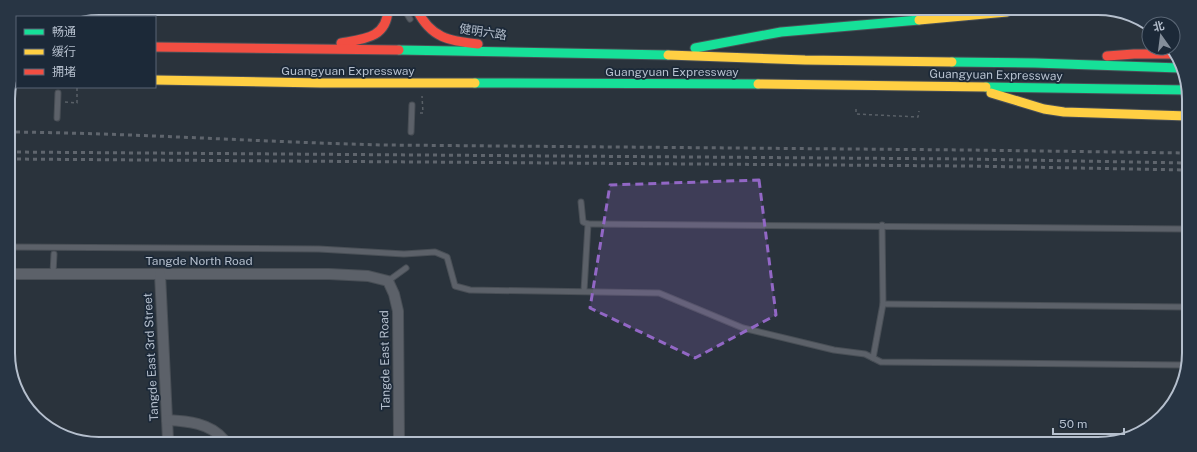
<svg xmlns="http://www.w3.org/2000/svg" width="1197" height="452" viewBox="0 0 1197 452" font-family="'Public Sans','Noto Sans SC',sans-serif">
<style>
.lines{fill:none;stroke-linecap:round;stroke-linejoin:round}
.lane-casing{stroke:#494f56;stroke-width:7}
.street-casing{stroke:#494f56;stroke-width:12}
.fast-casing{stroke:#494f56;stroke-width:11}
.slow-casing{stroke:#494f56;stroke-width:11}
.jam-casing{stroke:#494f56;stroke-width:11}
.path{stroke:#596067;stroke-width:1.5;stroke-dasharray:3 3;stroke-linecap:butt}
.lane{stroke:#5c6169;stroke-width:5}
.street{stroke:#5c6169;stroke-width:10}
.fast{stroke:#16e098;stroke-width:9}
.slow{stroke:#ffcf43;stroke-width:9}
.jam{stroke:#f24e42;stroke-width:9}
.rail{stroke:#5f656d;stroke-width:3;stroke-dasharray:4 4;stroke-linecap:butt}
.marked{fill:#9267c5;fill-opacity:0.2;stroke:#9267c5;stroke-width:3;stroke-dasharray:8 5;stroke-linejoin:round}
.labels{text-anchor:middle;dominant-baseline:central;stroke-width:3.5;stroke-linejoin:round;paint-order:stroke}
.street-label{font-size:12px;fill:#b5bfcd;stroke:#1c2938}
.rim{fill:none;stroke:#b5bfcd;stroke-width:2}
</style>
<rect width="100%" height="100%" fill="#2a333c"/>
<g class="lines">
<defs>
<g id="lane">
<polyline points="404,9 410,19"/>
<polyline points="57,118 58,93"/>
<polyline points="411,132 412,105"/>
<polyline points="581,202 583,222 588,224 584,291"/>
<polyline points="588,224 1186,229"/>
<polyline points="9,247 319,249 404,254 435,252 447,257 455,286 470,290 659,293 743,328 834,350 865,354 881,362 1184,365"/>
<polyline points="53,273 54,254"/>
<polyline points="388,281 406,268"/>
<polyline points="883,304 1185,307"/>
<polyline points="873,358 883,304 882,225"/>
</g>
<g id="street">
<polyline points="9,274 329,274 368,276 388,281 394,294 398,311 399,441"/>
<polyline points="160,274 168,440"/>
<path d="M167,420C187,421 211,423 224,440"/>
</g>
<g id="fast">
<polyline points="695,48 781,32 919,20"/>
<polyline points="399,50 668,55"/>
<polyline points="952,62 1035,63 1180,68"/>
<polyline points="12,78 17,78"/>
<polyline points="475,83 758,84"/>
<polyline points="986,87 1188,90"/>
</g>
<g id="slow">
<polyline points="919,20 1007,12"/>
<polyline points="668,55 805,60 952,62"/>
<polyline points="155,80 321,83 475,83"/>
<polyline points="758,84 986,87"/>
<polyline points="991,93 1044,109 1064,112 1188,116"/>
</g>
<g id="jam">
<path d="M417,10C431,38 449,41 478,44"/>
<path d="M341,43C364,39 387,38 388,9"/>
<polyline points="155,47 399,50"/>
<polyline points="1107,56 1134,54 1174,54"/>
</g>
</defs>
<use href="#lane" class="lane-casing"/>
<use href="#street" class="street-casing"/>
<use href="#fast" class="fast-casing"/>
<use href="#slow" class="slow-casing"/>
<use href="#jam" class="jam-casing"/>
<g class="path">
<polyline points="72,17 72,13"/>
<polyline points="65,102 77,103 77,87"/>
<polyline points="856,109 856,114 918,117 919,111"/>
<polyline points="420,113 423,113 422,96"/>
</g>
<use href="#lane" class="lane"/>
<use href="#street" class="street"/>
<use href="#fast" class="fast"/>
<use href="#slow" class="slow"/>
<use href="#jam" class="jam"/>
<g class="rail">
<path d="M8,132C134,133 258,142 384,145L968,150L1187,153"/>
<polyline points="9,152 968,159 1187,163"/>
<polyline points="9,159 968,166 1187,170"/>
</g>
</g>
<path class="marked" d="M759,180L776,315L695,358L590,308L610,185Z"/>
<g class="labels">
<g class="street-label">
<text transform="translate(483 32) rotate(8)">健明六路</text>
<text x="348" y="71">Guangyuan Expressway</text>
<text x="672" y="72">Guangyuan Expressway</text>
<text transform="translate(996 75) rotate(1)">Guangyuan Expressway</text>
<text x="199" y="261">Tangde North Road</text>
<text transform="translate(151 357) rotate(-93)">Tangde East 3rd Street</text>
<text transform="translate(385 360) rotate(-91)">Tangde East Road</text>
</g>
</g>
<path d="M0 0H1197V452H0ZM99 15H1098A84 84 0 0 1 1182 99V353A84 84 0 0 1 1098 437H99A84 84 0 0 1 15 353V99A84 84 0 0 1 99 15Z" fill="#283544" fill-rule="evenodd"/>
<path class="rim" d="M99 15H1098A84 84 0 0 1 1182 99V353A84 84 0 0 1 1098 437H99A84 84 0 0 1 15 353V99A84 84 0 0 1 99 15Z"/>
<rect x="16" y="16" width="140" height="72" fill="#1c2938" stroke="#596574"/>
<rect x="24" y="29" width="20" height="6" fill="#16e098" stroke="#596574"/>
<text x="52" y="36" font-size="12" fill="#b5bfcd">畅通</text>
<rect x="24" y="49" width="20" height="6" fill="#ffcf43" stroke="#596574"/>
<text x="52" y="56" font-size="12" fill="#b5bfcd">缓行</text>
<rect x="24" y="69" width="20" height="6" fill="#f24e42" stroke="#596574"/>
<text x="52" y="76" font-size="12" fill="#b5bfcd">拥堵</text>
<g transform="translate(1161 36) rotate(346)"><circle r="19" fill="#1c2938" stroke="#596574"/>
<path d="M0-3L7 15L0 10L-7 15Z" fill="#848e9a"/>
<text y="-6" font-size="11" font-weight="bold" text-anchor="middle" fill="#b5bfcd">北</text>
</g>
<path d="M1053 428v6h71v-6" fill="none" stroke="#b5bfcd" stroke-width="2"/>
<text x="1059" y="428" font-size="12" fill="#b5bfcd" stroke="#1c2938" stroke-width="3" paint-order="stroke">50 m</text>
</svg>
